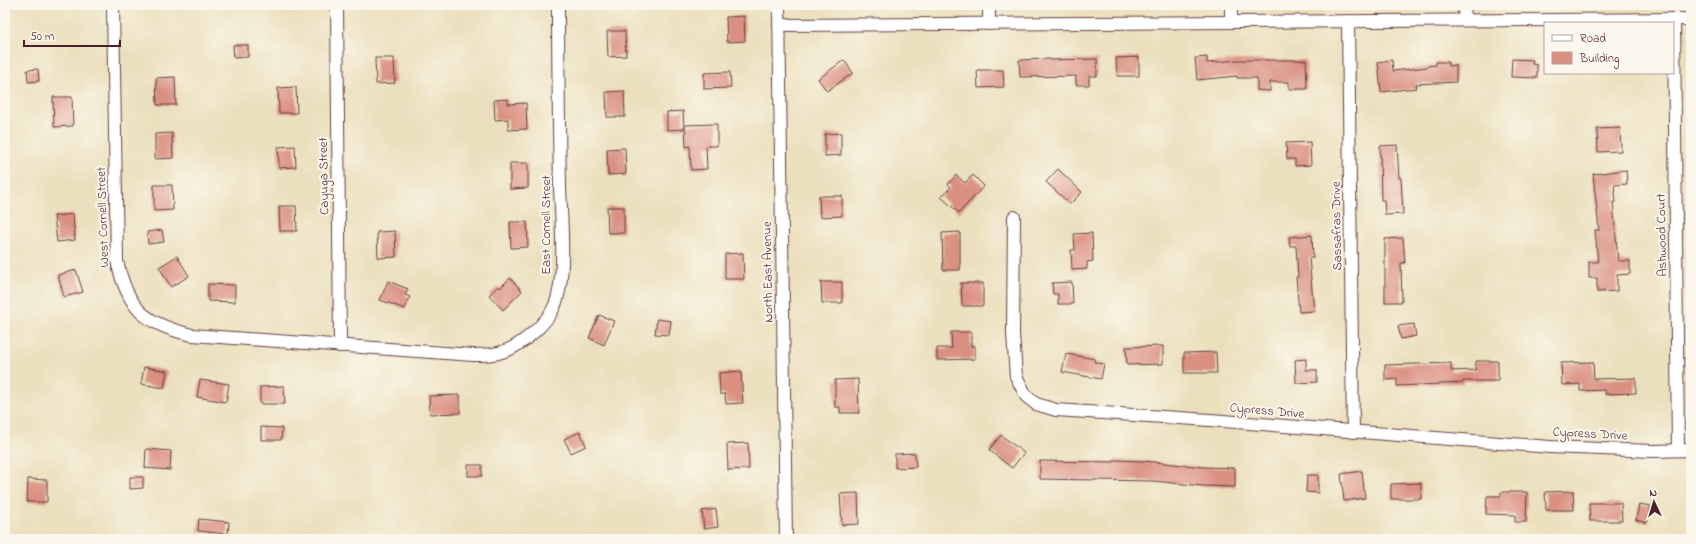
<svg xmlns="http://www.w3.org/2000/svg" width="1696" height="544" viewBox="0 0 1696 544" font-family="'Indie Flower',sans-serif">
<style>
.building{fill:#da9081}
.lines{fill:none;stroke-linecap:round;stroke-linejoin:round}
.street-casing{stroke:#623c41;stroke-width:14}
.street{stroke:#fff;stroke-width:12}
.labels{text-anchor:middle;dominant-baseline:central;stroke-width:4;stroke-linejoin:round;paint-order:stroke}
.street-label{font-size:13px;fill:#4a1f2b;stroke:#fbf7ec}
</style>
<rect width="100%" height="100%" fill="#fbf7ec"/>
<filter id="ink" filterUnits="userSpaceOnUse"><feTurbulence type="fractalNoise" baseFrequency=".025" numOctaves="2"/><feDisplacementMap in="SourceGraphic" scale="8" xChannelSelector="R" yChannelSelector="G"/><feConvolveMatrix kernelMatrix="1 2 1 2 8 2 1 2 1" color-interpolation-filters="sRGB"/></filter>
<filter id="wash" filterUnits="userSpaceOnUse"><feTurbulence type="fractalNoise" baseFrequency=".012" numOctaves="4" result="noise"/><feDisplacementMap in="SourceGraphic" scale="16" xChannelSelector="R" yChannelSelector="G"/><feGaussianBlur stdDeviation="0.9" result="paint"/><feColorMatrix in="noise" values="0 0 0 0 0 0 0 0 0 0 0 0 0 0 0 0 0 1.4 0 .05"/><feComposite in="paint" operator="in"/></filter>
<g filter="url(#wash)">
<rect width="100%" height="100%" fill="#ebe0bd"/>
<g id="blocks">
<g class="building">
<polygon points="744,16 745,41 727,42 726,17"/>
<polygon points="607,31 625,31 626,56 608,57"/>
<polygon points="233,45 248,45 248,57 234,58"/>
<polygon points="1139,57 1139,76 1117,76 1116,58"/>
<polygon points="1207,57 1207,63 1237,60 1306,60 1307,89 1289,89 1289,82 1270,82 1270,91 1257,90 1257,78 1237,78 1237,76 1197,80 1195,58"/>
<polygon points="375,58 394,58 395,83 376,84"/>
<polygon points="1050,59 1050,60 1097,59 1097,76 1089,76 1089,85 1076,85 1076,76 1020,77 1019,60"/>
<polygon points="1512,59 1533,60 1532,64 1537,65 1537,78 1511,77"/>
<polygon points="844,60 853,73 827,91 818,79"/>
<polygon points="1392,60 1393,71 1427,67 1427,66 1436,65 1436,62 1448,62 1448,66 1456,65 1456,82 1416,84 1417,88 1381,92 1378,62"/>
<polygon points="38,69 39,81 28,82 27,70"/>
<polygon points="977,70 1003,70 1004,87 978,88"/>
<polygon points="730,72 731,88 704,89 704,73"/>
<polygon points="175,77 176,105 157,105 156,78"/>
<polygon points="296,87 297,113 279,113 278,88"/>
<polygon points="624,91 625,117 607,117 606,92"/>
<polygon points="53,97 72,97 73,126 54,127"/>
<polygon points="508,99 508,104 526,103 527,129 508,130 508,119 495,120 494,100"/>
<polygon points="683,111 684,129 667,130 667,112"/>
<polygon points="717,124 717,146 706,146 707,169 691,170 690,146 686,147 685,125"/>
<polygon points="1620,128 1621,151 1598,152 1597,129"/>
<polygon points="172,133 173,158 155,159 155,134"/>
<polygon points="841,133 841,155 825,156 825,134"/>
<polygon points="1310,142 1311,165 1295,166 1295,159 1287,159 1286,143"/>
<polygon points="1397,145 1399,178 1401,178 1403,214 1385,215 1384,200 1381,200 1380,146"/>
<polygon points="295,146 296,167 279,168 278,147"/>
<polygon points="625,148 626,174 608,175 607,149"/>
<polygon points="510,163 528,163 528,188 510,189"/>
<polygon points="1058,169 1082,192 1070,204 1046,182"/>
<polygon points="1626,170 1627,184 1614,185 1616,202 1613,202 1618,261 1630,261 1630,274 1617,275 1617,291 1597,292 1597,278 1589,278 1589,262 1598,262 1595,230 1599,230 1593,174"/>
<polygon points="956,175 965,183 973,175 984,186 959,213 941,197 951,187 948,184"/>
<polygon points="154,185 172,185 173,210 154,211"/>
<polygon points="819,196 842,196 842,216 820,217"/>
<polygon points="279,206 296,206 297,231 280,231"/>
<polygon points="607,207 624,207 624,233 608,233"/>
<polygon points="73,214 75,240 57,242 54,216"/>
<polygon points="510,222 527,222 528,247 511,248"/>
<polygon points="162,230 164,242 148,244 147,232"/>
<polygon points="395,231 396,257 378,258 377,232"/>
<polygon points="960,232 960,270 943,270 942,233"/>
<polygon points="1092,233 1093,261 1087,262 1087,269 1072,270 1071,250 1075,250 1074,234"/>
<polygon points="1312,235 1313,258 1309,258 1314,311 1299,312 1296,277 1298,277 1296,246 1290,246 1289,237"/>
<polygon points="1403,238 1405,263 1401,263 1402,302 1385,302 1385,239"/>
<polygon points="743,253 744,279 725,279 725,254"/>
<polygon points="177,256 189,276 171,287 159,267"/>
<polygon points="76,270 83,292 64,297 58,275"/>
<polygon points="510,278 522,291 503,310 489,295 498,286 500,288"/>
<polygon points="388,281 408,289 405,295 410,297 405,309 380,300"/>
<polygon points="821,282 842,282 842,303 822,303"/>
<polygon points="1072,282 1073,304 1058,304 1058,294 1053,294 1052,283"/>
<polygon points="961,283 983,283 983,306 962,306"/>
<polygon points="208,284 235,285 235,302 208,301"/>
<polygon points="599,315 614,321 604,345 589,338"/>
<polygon points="657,319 671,321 669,335 655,334"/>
<polygon points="1414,324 1416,336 1401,339 1398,326"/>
<polygon points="951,332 971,332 971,346 975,346 975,359 937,360 937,348 952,348"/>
<polygon points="1163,346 1163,364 1127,365 1126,347"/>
<polygon points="1216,352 1217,373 1184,373 1184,353"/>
<polygon points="1066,354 1095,359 1094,362 1104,364 1101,379 1062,372"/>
<polygon points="1306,359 1306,370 1317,370 1317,382 1296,383 1295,360"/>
<polygon points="1476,361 1498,361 1498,381 1463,381 1463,383 1397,386 1397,379 1385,380 1385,365 1451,363 1451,371 1476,370"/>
<polygon points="1593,362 1594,379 1636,378 1636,393 1605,394 1605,390 1580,391 1580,384 1562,385 1561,363"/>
<polygon points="144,367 167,371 164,388 141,384"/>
<polygon points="741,371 743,403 726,404 725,394 720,394 719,373"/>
<polygon points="858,379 859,413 840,413 840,407 835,407 835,380"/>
<polygon points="200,380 229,384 226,402 197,397"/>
<polygon points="284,386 285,404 260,404 260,387"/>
<polygon points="460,395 460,413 430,414 429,396"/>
<polygon points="261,427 282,428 281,440 261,440"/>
<polygon points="580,432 586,446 571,453 564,439"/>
<polygon points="1001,435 1024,453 1012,468 989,450"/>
<polygon points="748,443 749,469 728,470 727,444"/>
<polygon points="146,449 171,451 170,470 145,468"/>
<polygon points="915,453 916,467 895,468 895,454"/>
<polygon points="1114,460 1143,461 1204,467 1235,468 1235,487 1203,486 1153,481 1040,479 1040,461 1114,462"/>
<rect x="468" y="465" width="14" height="11"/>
<polygon points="1362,471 1365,498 1344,501 1341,474"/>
<polygon points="1307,475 1318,475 1318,493 1306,492"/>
<polygon points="130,477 143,477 143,488 130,489"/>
<polygon points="28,479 47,480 47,502 27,502"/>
<polygon points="1421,483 1421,499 1391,499 1391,484"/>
<polygon points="1573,491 1574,510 1546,510 1545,492"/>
<polygon points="1501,492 1527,492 1526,522 1515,522 1515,515 1486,514 1487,496 1501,496"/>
<polygon points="858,493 859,524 842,525 840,494"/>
<polygon points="1589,503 1621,503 1622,521 1590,521"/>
<polygon points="1639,504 1651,506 1647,523 1636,520"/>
<polygon points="716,509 718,527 704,529 702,511"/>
<polygon points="199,519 229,522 228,534 198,531"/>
</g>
</g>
</g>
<g filter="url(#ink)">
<use href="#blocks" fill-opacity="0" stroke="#623c41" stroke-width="1"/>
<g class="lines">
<defs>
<g id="street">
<path d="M113,5L117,261C128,309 144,324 192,335L473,355C484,355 495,355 505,351C522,345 547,323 554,307C567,280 561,218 560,187C559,126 558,66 558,5"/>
<polyline points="337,5 340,346"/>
<polyline points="779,5 786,539"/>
<polyline points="989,5 989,24"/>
<polyline points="1231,5 1231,22"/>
<polyline points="1464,5 1465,20"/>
<polyline points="1674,19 1678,450"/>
<polyline points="1348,21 1353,432"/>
<polyline points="779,25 1691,19"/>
<polyline points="1014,217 1013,334 1016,376 1026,396 1036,404 1056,410 1210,420 1550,447 1653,451 1691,450"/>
</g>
</defs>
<use href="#street" class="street-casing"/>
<use href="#street" class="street"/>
</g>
</g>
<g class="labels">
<g class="street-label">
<text transform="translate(324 176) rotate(-91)">Cayuga Street</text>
<text transform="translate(103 217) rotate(-92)">West Cornell Street</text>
<text transform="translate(546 225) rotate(-90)">East Cornell Street</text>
<text transform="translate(1337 226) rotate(-91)">Sassafras Drive</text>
<text transform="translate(1662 235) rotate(-91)">Ashwood Court</text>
<text transform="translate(768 272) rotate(-91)">North East Avenue</text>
<text transform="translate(1267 411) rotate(5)">Cypress Drive</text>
<text transform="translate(1590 434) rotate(3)">Cypress Drive</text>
</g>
</g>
<rect width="1696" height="544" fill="none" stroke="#fbf7ec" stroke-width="20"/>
<rect x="1544" y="22" width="130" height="52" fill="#fbf7ec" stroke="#b4a19f"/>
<rect x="1552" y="35" width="20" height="6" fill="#ffffff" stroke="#b4a19f"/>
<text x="1580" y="42" font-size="12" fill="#4a1f2b">Road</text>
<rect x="1552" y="52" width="20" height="12" fill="#da9081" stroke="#b4a19f"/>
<text x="1580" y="62" font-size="12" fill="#4a1f2b">Building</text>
<g transform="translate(1654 502) rotate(356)" stroke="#fbf7ec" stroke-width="3" paint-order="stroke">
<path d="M0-3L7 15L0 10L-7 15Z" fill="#4a1f2b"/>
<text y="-6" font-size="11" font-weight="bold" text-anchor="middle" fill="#4a1f2b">N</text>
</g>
<path d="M24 40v6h96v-6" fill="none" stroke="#4a1f2b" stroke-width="2"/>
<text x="30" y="40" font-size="12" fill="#4a1f2b" stroke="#fbf7ec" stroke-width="3" paint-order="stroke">50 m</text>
</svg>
